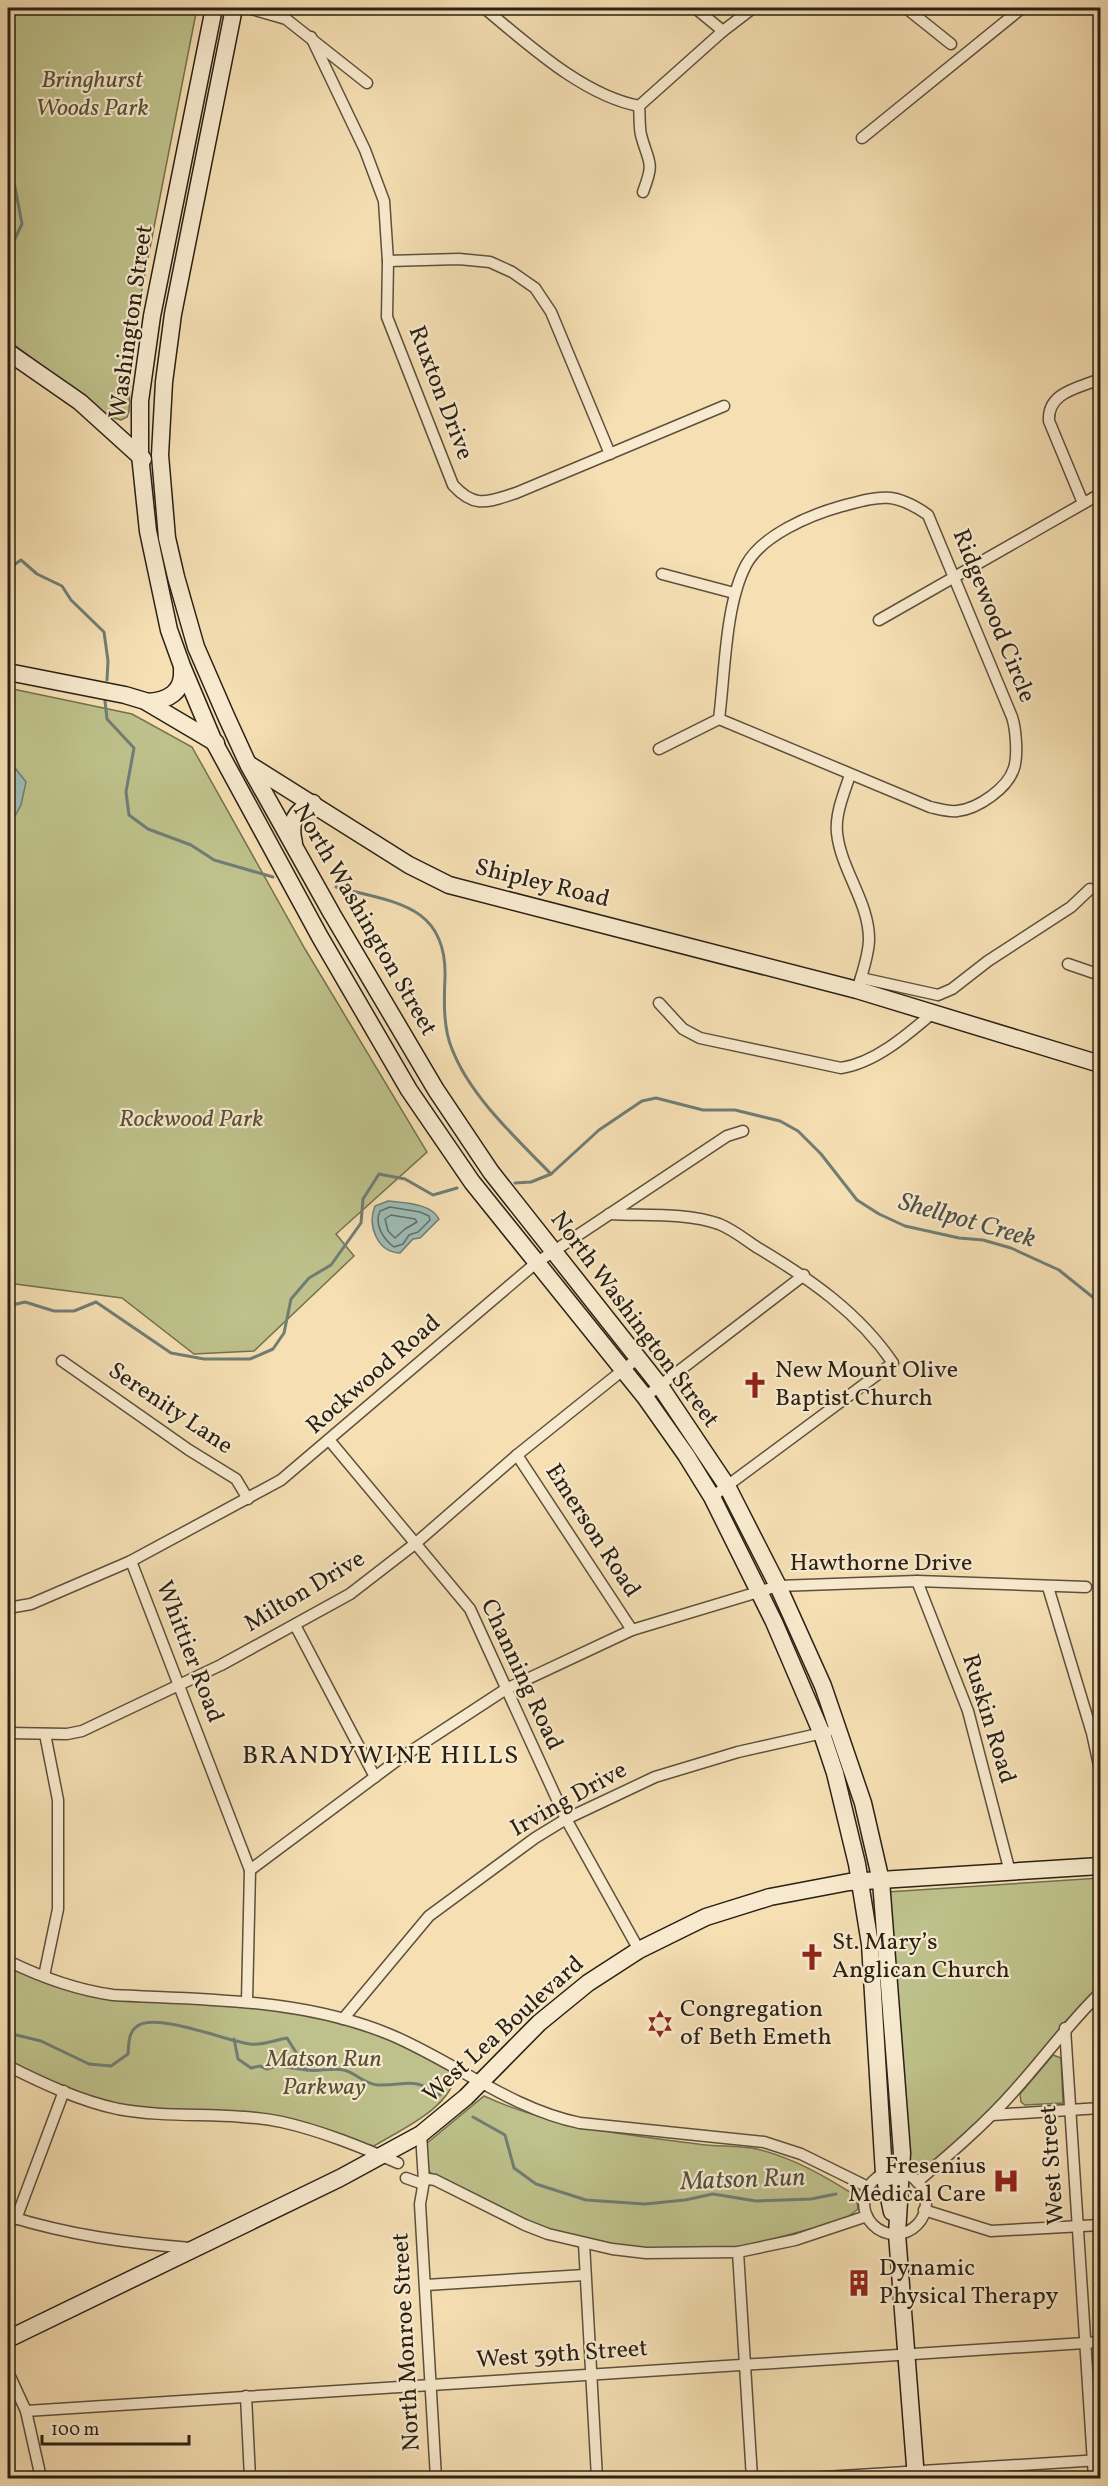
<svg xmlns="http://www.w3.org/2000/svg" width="1108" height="2486" viewBox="0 0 1108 2486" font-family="Vollkorn,serif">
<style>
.green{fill:#bec18b;stroke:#747150;stroke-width:1.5}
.water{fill:#9ebbb5;stroke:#707d75;stroke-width:1.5}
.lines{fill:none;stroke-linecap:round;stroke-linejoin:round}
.shore{stroke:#646e66;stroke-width:1.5}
.stream{stroke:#707d75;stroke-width:3}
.street-casing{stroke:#5d503d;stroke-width:13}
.secondary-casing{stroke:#2a2116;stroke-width:19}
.street{stroke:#f8eace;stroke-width:10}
.secondary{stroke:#f8eace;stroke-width:16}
.labels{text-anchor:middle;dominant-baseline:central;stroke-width:4.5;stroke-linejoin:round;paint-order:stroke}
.park-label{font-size:24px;font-style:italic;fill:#565139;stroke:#f8eace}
.street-label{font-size:24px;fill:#2a2116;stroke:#f8eace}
.poi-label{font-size:24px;fill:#2a2116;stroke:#f8eace;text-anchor:start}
.water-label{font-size:26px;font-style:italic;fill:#4d4f46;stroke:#f8eace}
.neighbourhood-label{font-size:26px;letter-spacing:1.5px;fill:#2a2116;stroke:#f8eace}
</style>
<rect width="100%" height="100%" fill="#f5dfb3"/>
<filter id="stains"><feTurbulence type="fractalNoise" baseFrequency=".00333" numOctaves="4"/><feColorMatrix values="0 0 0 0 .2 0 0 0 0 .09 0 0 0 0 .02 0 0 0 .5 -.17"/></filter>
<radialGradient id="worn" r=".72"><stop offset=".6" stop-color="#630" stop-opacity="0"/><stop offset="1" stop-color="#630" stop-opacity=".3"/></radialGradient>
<g class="green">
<polygon points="8,8 197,8 131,345 129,411 127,417 121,420 108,416 8,340"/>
<polygon points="8,688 132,714 192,747 305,949 427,1152 336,1234 354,1256 254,1351 194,1354 122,1298 8,1283"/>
<polygon points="1100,1878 1100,1988 1066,2021 1030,2066 982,2119 934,2163 918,2171 906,2166 887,1892"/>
<path d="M8,1961L113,1995L247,2001L343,2019L458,2070C450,2109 405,2127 374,2146L281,2122L118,2109L8,2066Z"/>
<polygon points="1053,2055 1061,2058 1063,2103 1025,2105 1021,2102 1020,2094"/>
<path d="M484,2096C551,2127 625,2135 698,2144C717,2147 738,2145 757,2149C793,2158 825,2176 856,2196L858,2209L844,2220L738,2248L669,2253L556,2236L435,2180L428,2169L426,2144Z"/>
</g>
<g class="water">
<polygon points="8,759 26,782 21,805 8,829"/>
<path d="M388,1201C404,1203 431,1203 439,1219L420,1238L413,1239L400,1253C377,1252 367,1225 375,1206Z"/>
</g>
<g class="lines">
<g class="shore">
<path d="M390,1207L420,1212L429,1216L430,1220L418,1232L409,1235L403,1244L394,1247C383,1239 374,1224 380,1211Z"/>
<polygon points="391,1215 415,1219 417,1222 405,1229 395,1238 388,1231 385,1219"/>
</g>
<g class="stream">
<polyline points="8,175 15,187 22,224 8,253"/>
<polyline points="8,569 21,560 37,574 62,586 71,600 104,632 108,661 107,680"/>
<polyline points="105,701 107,719 134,748 126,792 129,815 148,829 191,845 214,860 273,877"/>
<path d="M336,887C391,902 447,903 445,977C444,1000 443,1028 452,1049C470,1096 516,1138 551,1174L599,1130L642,1101L656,1098L703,1110H735L780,1121L798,1131L821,1154L857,1200L879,1214L905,1226L959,1238L983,1240L1011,1248L1059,1270L1100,1303"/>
<polyline points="515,1183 531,1182 551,1174"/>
<polyline points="8,1306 25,1302 54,1311 74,1311 96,1302 171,1353 204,1359 250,1359 273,1349 284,1333 291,1299 309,1278 331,1265 361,1223 363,1199 379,1174 405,1179 433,1195 457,1188"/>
<path d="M8,2033L41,2041L89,2064L111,2066L128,2054C129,2045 128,2033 136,2027C155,2011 226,2041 250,2044C262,2046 275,2040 287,2038L307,2070C320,2072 331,2067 344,2070C356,2073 364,2084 378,2085C406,2086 413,2076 440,2095"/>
<polyline points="234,2039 238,2059 251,2068 260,2066 267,2069 277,2066 307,2070"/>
<polyline points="473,2117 505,2135 514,2168 536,2184 586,2200 645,2204 685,2200 713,2194 756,2201 811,2199 836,2194"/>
</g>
<defs>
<g id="street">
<polyline points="248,8 286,19 367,83"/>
<path d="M484,8C528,44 582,95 639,106"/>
<polyline points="695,8 723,31"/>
<polyline points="906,8 951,44"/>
<path d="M311,37L365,150L384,201L388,261L387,317L453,485C475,509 487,502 516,493L724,406"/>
<polyline points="862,138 1022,8"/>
<path d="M643,192C655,160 649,165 641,135C639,126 640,115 639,106L723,31L753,8"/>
<polyline points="388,261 459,259 490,262 512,272 535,288 551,312 610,454"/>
<path d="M1083,503L1049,421C1047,392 1079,388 1100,379"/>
<polyline points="662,574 734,593"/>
<polyline points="879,620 1100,494"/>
<path d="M659,749L719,719C725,673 725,605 746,565C762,535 810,515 842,506C880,496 894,491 928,515L1012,717C1016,729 1018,756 1014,768C1008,788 978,809 957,811C949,812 939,809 930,807L719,719"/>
<path d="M850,775C844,793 835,814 837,833C841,870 869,902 869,939C869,953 863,971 859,984"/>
<polyline points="1068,964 1100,975"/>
<polyline points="861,978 938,995 952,989 988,961 1071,907 1090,889"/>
<path d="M659,1003L683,1029L700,1038L841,1068C875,1063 907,1035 934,1012"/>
<path d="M609,1214C644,1216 685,1212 719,1224C732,1229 746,1240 758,1248C810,1279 858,1312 893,1363L712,1497"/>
<polyline points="62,1361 189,1450 236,1479 248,1499"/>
<polyline points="645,1397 804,1275"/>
<polyline points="330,1441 470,1609 566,1819 639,1950"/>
<polyline points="517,1455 632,1630"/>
<polyline points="131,1561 250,1870 247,2001"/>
<polyline points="917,1581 968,1711 1010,1872"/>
<polyline points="1048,1587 1092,1733 1100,1770"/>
<polyline points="8,1608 31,1604 131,1561 281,1480 536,1263 727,1136 743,1131"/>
<polyline points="295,1625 375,1777"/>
<polyline points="8,1733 67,1734 82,1731 221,1665 350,1594 416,1543 517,1455 638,1358"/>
<polyline points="250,1870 399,1759 506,1689 632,1630 778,1586 917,1581 1086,1587"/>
<path d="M8,1961C41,1977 77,1990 113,1995C207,2000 303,1998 391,2035C455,2062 511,2109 580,2123L764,2142L801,2154L868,2187"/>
<polyline points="44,1976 58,1909 58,1800 45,1734"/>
<polyline points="343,2019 429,1916 535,1838 566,1819 655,1777 738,1752 827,1732"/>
<polyline points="1065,2028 1094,2478"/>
<path d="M8,2066C42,2083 80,2101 118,2109C172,2119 228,2111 282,2122C322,2131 361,2147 398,2163"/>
<polyline points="992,2115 1100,2108"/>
<polyline points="421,2134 424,2181 420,2204 436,2478"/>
<circle cx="895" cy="2203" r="31"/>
<polyline points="406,2178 420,2183 429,2179 435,2180 525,2225 548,2234 612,2249 646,2253 738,2252 795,2240 867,2216"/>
<path d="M917,2182C951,2153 985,2124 1015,2090C1044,2058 1069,2023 1100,1993"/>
<polyline points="924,2210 991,2231 1100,2225"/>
<path d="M8,2216C69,2235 127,2243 191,2248"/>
<polyline points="16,2219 64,2091"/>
<polyline points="584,2243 597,2478"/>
<polyline points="738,2252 752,2478"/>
<polyline points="426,2285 585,2275"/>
<polyline points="8,2372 26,2411 41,2478"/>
<polyline points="246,2396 250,2478"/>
<polyline points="26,2411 1100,2342"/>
<polyline points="809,2478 1100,2460"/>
</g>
<g id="secondary">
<polyline points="214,8 152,316 140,401 140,455 148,531 169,630 182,666 214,742 320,937 409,1090 472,1182 645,1397 686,1455 712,1497 774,1622 822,1734 835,1773 857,1864 870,1944 884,2174 892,2212"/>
<polyline points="234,8 173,314 164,382 160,455 167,538 176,577 196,647 226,716 248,764 332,914 436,1090 491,1172 660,1386 727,1486 778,1586 823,1686 863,1803 881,1881 902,2153 897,2234 916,2478"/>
<polyline points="8,352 80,402 143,459"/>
<polyline points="8,672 125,695 145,701 216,743"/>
<path d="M147,702C168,701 184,692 182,669"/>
<polyline points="250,765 409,865 449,885 857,990 1100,1064"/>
<path d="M294,843C289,824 294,811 313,803"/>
<polyline points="8,2339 340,2178 421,2134 466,2097 539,2023 588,1983 639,1950 706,1917 770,1897 849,1882 1100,1866"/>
</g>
</defs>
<use href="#street" class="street-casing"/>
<use href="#secondary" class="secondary-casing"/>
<use href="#street" class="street"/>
<use href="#secondary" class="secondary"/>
</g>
<defs>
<symbol id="church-bare" viewBox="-9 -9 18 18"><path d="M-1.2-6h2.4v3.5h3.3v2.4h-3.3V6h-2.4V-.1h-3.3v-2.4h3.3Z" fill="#8f2418" stroke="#f8eace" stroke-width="2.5" paint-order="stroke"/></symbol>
<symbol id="synagogue-bare" viewBox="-9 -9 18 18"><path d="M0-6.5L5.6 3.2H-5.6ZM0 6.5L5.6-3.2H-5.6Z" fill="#8f2418" stroke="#f8eace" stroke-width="2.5" paint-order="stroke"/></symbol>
<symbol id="hospital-bare" viewBox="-9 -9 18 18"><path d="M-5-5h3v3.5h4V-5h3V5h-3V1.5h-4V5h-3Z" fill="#8f2418" stroke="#f8eace" stroke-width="2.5" paint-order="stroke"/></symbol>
<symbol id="building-bare" viewBox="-9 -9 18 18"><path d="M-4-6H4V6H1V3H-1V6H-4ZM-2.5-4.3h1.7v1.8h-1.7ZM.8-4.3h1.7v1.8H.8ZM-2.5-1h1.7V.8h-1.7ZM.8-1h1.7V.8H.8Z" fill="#8f2418" stroke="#f8eace" stroke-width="2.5" paint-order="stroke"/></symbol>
</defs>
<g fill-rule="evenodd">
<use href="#church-bare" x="736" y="1366" width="38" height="38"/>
<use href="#church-bare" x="793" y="1938" width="38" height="38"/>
<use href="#synagogue-bare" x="641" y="2005" width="38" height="38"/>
<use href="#hospital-bare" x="987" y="2162" width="38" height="38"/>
<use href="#building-bare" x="840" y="2264" width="38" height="38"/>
</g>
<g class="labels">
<g class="park-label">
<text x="92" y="81">Bringhurst<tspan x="92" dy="28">Woods Park</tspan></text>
<text x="191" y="1120">Rockwood Park</text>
<text x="324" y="2060">Matson Run<tspan x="324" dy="28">Parkway</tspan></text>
</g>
<g class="street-label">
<text transform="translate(132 322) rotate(-82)">Washington Street</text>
<text transform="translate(440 393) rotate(69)">Ruxton Drive</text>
<text transform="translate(993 616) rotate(68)">Ridgewood Circle</text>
<text transform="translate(542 884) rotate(14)">Shipley Road</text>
<text transform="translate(364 920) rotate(60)">North Washington Street</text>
<text transform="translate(634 1320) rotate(53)">North Washington Street</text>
<text transform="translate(374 1375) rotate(-41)">Rockwood Road</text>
<text transform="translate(170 1409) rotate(34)">Serenity Lane</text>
<text transform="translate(592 1531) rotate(57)">Emerson Road</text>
<text x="881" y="1564">Hawthorne Drive</text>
<text transform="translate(305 1592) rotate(-31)">Milton Drive</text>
<text transform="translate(189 1652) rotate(69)">Whittier Road</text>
<text transform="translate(521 1675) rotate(65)">Channing Road</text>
<text transform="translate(988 1719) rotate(73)">Ruskin Road</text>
<text transform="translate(569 1800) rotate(-29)">Irving Drive</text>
<text transform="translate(504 2030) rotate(-42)">West Lea Boulevard</text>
<text transform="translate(1053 2165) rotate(-94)">West Street</text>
<text transform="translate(407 2342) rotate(-93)">North Monroe Street</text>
<text transform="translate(562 2355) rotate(-4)">West 39th Street</text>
</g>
<g class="poi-label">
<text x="775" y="1371">New Mount Olive<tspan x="775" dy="28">Baptist Church</tspan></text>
<text x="832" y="1943">St. Mary’s<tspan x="832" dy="28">Anglican Church</tspan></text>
<text x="680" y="2010">Congregation<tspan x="680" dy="28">of Beth Emeth</tspan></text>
<text x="986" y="2167" text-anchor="end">Fresenius<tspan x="986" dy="28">Medical Care</tspan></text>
<text x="879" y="2269">Dynamic<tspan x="879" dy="28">Physical Therapy</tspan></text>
</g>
<g class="water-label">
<text transform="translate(967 1221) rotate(16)">Shellpot Creek</text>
<text transform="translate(743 2180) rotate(-2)">Matson Run</text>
</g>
<g class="neighbourhood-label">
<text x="381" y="1756">BRANDYWINE HILLS</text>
</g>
</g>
<rect width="1108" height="2486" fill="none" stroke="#f5dfb3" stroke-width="30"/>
<rect x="9" y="9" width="1090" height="2468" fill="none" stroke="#2a2116" stroke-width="3"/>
<rect x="15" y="15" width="1078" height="2456" fill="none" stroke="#2a2116" stroke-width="1.5"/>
<path d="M42 2435v9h147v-9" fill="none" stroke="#2a2116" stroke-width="3"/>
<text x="51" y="2435" font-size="18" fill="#2a2116" stroke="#f8eace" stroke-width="4.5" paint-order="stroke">100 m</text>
<rect width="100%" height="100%" filter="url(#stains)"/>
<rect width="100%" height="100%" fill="url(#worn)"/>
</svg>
